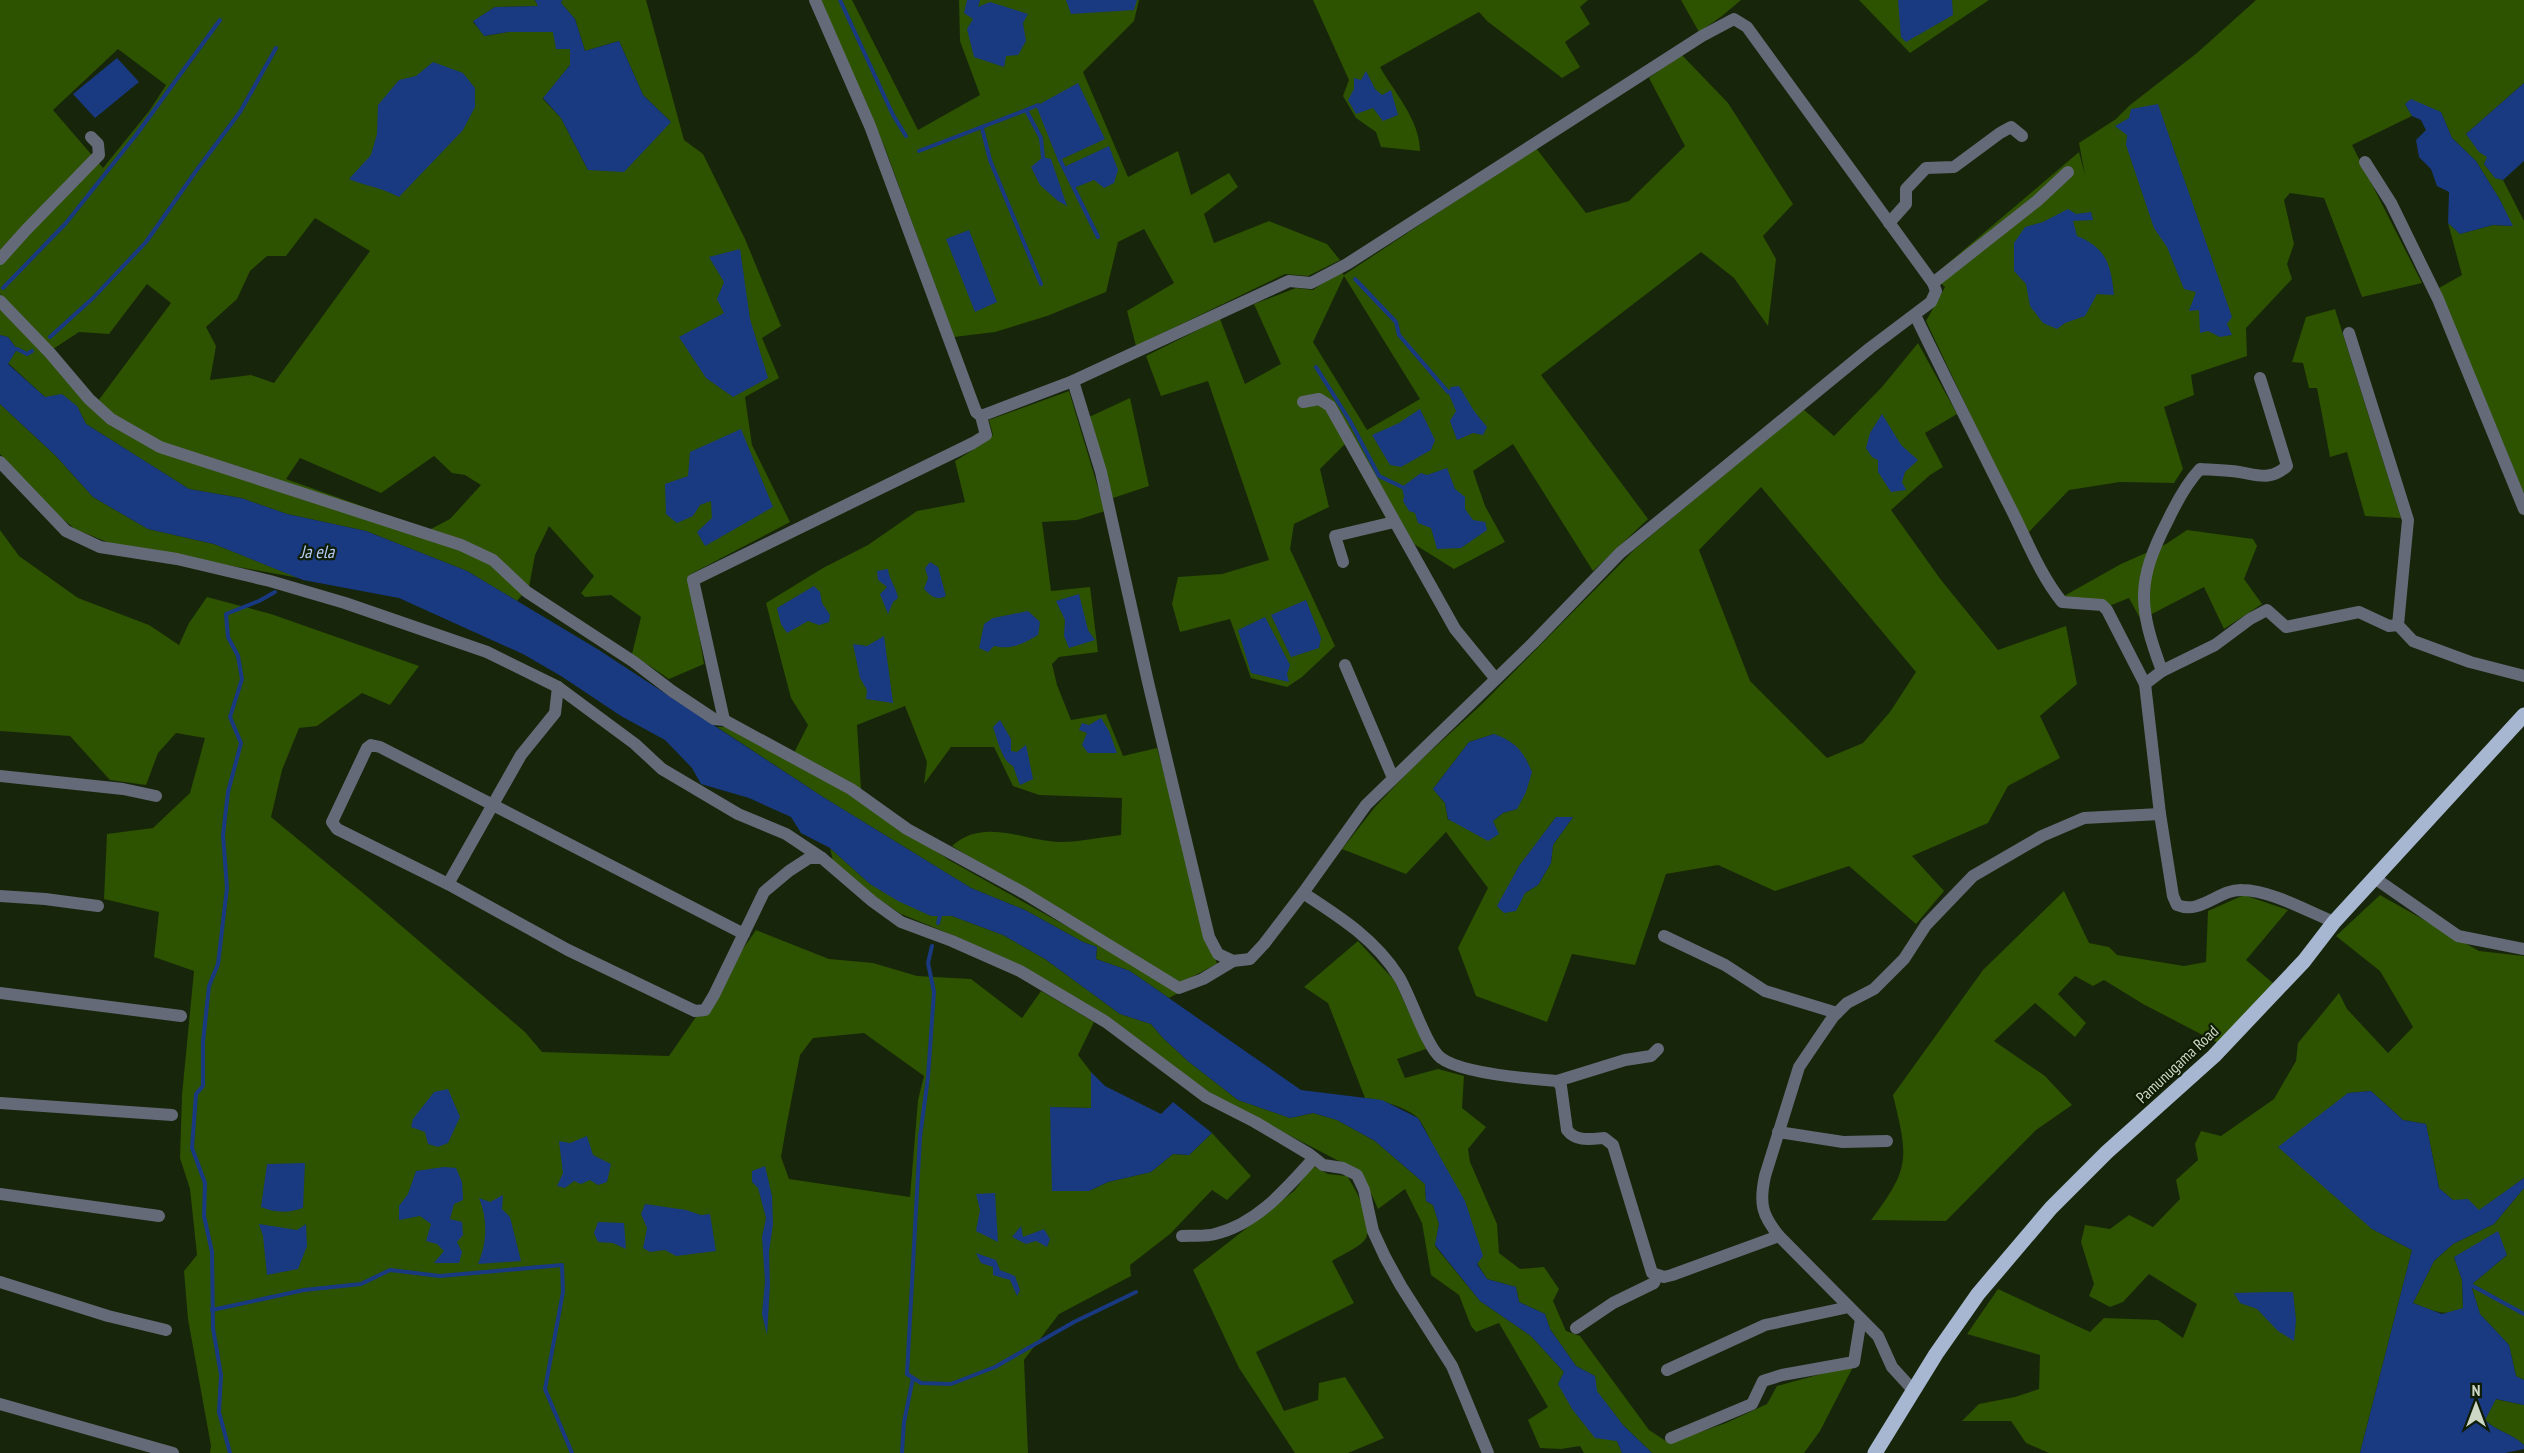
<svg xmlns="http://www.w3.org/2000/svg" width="2524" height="1453" viewBox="0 0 2524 1453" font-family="'PT Sans Narrow',sans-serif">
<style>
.green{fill:#2d5200;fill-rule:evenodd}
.water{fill:#193981}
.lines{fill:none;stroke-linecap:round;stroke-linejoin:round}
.stream{stroke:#193981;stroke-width:4}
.street{stroke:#646a77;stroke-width:12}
.primary{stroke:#a7b6d1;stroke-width:15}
.labels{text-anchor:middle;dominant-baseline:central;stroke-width:4.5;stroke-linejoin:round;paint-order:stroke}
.street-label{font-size:16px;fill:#cdd7c6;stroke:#0e1c03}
.water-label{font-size:18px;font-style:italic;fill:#b4c9f3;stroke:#0e1c03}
</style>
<rect width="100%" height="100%" fill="#17250b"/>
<g class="green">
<path d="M0,0H535L538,6L495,7L473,22L485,36L508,32H553L570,49V65L543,99L561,118L588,170L671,122L643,95L619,41L585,51L575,19L561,3L562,0H646L684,140L703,154L745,239L781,326L762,338L779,378L745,397L752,445L790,522L689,575L704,664L669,679L632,654L641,617L611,595L585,597L581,593L594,576L549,526L535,555L529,587L517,601L467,571L366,531L287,514L241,498L189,489L86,424L77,406L45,397L8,363L17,349L8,337L0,335V306L98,401L171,303L147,284L109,334L79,332L53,349L0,294ZM118,49L166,85L150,110L103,168L53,110ZM315,218L370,251L274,383L251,375L210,380L216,346L206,327L237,299L250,271L267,256H286ZM434,456L452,473L465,475L481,485L450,519L429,530L286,479L300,458L381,493Z"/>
<polygon points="820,0 852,0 918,130 980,95 960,41 959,0 1139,0 1134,21 1083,72 1128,177 1178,151 1191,195 1229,173 1238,187 1204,214 1214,243 1269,221 1327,244 1340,260 1308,276 1285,274 1136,346 1127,311 1174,283 1144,229 1118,242 1106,292 1047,316 995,332 954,337 885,148"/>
<path d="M1313,0H1588L1580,7L1590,24L1565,42L1580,67L1562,78L1487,21L1479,12L1380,67C1394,92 1420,120 1420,151L1381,147L1376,132L1356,118L1343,96L1349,80Z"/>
<polygon points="1681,0 1741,0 1722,16 1699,32"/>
<polygon points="1859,0 1989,0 1910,53"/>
<polygon points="2256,0 2524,0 2524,83 2466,134 2488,157 2484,164 2493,175 2503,180 2524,221 2524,494 2439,288 2462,275 2448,223 2460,234 2493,225 2512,226 2500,200 2476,161 2452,138 2441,112 2405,104 2412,116 2352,145 2422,283 2362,297 2324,198 2290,193 2284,200 2294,244 2287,264 2292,279 2246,328 2247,356 2191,375 2194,395 2164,407 2183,469 2174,483 2120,482 2069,490 2027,534 1926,321 1945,287 1933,276 2079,152 2085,175 2079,143 2116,119 2130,105 2197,53"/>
<path d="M1681,54L1728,103L1793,204L1763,236L1776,259L1768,326L1734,278L1701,252L1541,375L1648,519L1593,571L1513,444L1473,471L1485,506L1505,542L1454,569L1414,544L1352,437L1320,469L1329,507L1294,524L1290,549L1335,646L1302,677L1287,687L1251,678L1230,619L1180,632L1172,604L1178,577L1222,574L1269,560L1208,381L1161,396L1146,356L1220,319L1245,384L1281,364L1254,304L1296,288L1313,290L1340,271L1344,275L1536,148L1586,213L1629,201L1685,146L1649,78ZM1344,276L1420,399L1367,430L1313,342Z"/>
<polygon points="2335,309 2401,518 2365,516 2347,452 2330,457 2317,388 2309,388 2303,363 2292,362 2306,317"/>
<path d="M1918,343L1957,414L1925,433L1943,467L1930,475L1891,510L1941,580L1998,650L2066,626L2077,684L2040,716L2060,758L2008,786L1988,823L1912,856L1944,891L1916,924L1849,866L1775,891L1718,865L1666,874L1635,965L1572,954L1547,1022L1476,996L1458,948L1488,888L1446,832L1406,874L1342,849L1375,807L1410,770L1481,705L1635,549L1803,409L1834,436L1882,387ZM1761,487L1916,672L1890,712L1863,743L1827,758L1750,681L1699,550ZM1494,734L1517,809L1503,813L1493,821L1448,820L1445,803L1433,789L1469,742ZM1556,817H1573L1553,845L1551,863L1538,885L1525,893L1516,871Z"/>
<path d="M1069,391L1105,511L1077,520L1042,522L1051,591L1090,587L1098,652L1059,657L1052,664L1057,685L1071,720L1106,714L1123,756L1157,748L1217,964L1178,984L952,846C984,817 1023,841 1060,842C1080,842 1101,837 1121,835L1122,798L1039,795L1013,786L994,747H951L924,784L927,762L905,706L857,725L861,789L794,753L808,725L791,698L766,603L823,568L868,545L917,511L965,502L955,461L984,443L993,435L989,420Z"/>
<polygon points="1130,398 1149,486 1110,499 1089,417"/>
<polygon points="0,404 56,456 93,497 148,529 214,544 299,578 112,544 75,529 53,511 0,454"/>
<path d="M0,530L19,556L78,598L149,625L179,645L189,623L207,597L271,614L419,666L390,705L362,693L317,726L299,728L282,770L271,817L369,898L525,1032L542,1052L669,1056L756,930L829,959L873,963L917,976L971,979L1022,1018L1041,991L1094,1022L1078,1055L1091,1072V1108L1050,1107L1089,1191L1108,1182L1151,1172L1173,1154L1189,1155L1212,1133L1251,1176L1227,1200L1212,1190L1170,1234L1130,1265L1131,1276L1059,1314L1024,1360L1028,1453H210L211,1446L188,1319L184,1271L197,1255L190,1189L180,1158L182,1095L194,971L154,957L159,912L104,899L107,834L153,828L190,793L205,738L176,733L158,753L146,785L110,780L70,736L0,731ZM864,1033L924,1076L918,1100L910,1197L789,1179L781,1157L786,1128L800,1055L813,1038Z"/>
<polygon points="2187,530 2253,539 2257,546 2244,579 2262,604 2224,629 2204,587 2148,616 2142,622 2129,598 2109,606 2064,596 2121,564 2166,544"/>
<polygon points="717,727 726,727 855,797 949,860 1182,991 1169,998 1130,971 1096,959 1097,947 1083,942 1025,910 971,888 823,797"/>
<polygon points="830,848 870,884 931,916 952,916 1003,935 1045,959 1120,1014 1151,1024 1163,1038 1189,1062 1238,1100 1290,1118 1313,1113 1337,1120 1375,1141 1425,1184 1426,1201 1433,1205 1439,1224 1435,1246 1480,1301 1531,1336 1564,1372 1558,1384 1617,1441 1622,1453 1584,1453 1580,1446 1561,1449 1540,1448 1528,1420 1548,1407 1499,1323 1476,1332 1471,1326 1459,1295 1431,1275 1422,1223 1405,1189 1378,1209 1362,1173 1212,1095 1036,976 960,938 901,914 873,895 833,861"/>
<path d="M2064,891L2089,943L2109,947L2117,955L2184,966L2206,962L2208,911L2244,895L2288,910L2246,960L2274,984L2218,1043L2143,1004L2104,980L2093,986L2075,976L2058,994L2086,1023L2075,1037L2035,1003L1994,1041L2045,1076L2072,1105L2036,1130L1946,1221L1871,1220C1911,1167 1908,1158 1893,1095L1983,970Z"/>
<polygon points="2380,895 2479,951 2524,956 2524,1178 2479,1211 2453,1200 2439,1188 2426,1124 2403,1120 2371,1091 2348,1093 2333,1107 2372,1229 2412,1250 2360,1453 2049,1453 2026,1443 2011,1421 1962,1421 1979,1404 2015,1397 2039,1389 2040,1355 1967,1334 1998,1289 2090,1332 2104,1318 2158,1320 2183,1338 2197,1304 2149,1274 2123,1302 2110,1307 2089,1296 2094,1284 2081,1242 2085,1225 2110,1229 2129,1215 2153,1227 2180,1199 2176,1180 2198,1160 2195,1144 2201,1131 2221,1136 2274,1099 2296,1061 2298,1043 2339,993 2347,1009 2388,1053 2413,1027 2380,971 2336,936"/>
<path d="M1358,941L1394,980L1426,1049L1397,1059L1405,1078L1438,1069L1464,1076L1462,1108L1486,1127L1468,1149L1470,1162L1497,1224L1499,1253L1520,1269L1544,1267L1559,1289L1553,1301L1566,1331L1580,1336L1649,1430L1669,1443L1726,1423L1767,1404L1777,1386L1854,1365L1820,1431L1804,1453H1652L1623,1425L1596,1391L1595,1376L1576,1366L1550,1329L1545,1314L1519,1302L1516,1287L1487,1279L1477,1263C1468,1240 1430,1128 1417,1117C1403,1106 1382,1100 1365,1098L1328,1003L1304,987Z"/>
<path d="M1313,1166L1328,1174L1347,1176C1356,1189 1376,1227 1364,1241C1356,1249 1341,1255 1332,1261L1354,1303L1256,1352L1284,1411L1318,1400L1319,1383L1345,1377L1384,1438L1348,1453H1295L1239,1368L1193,1270L1294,1191Z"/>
<path d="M2524,1188V1380L2516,1376L2509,1345L2480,1314L2471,1285L2507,1255L2454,1257L2462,1280L2463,1308C2445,1318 2431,1310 2413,1303L2434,1261L2453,1244L2494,1224Z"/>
<path d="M2495,1399L2524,1405V1445C2512,1433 2497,1432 2485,1420Z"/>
</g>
<g class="water">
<polygon points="535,0 562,0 561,3 575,19 585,51 619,41 643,95 671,122 624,172 588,170 561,118 543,98 570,65 570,49 556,49 553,32 508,32 484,36 473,21 495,7 538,6"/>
<polygon points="967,0 980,0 978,7 990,2 1028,14 1023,23 1026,41 1018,55 1006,56 1004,67 974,57 967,29 973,19 964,13"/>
<polygon points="1066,0 1137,0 1134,10 1071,14"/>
<polygon points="1898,0 1952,0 1953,15 1906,42 1901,37"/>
<polygon points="117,58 139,82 95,118 73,94"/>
<path d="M433,62L463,73L475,88V107L463,130L399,197C383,188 366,186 349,179L371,155L377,134L378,105L399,80L416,76Z"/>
<polygon points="1366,71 1375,89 1382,95 1391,90 1398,115 1383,121 1373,108 1356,114 1348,100 1354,89 1354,78 1361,80"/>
<polygon points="1078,83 1105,139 1060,160 1038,105"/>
<polygon points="2524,83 2524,161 2503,180 2495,178 2484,164 2487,157 2479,152 2466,134"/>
<polygon points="2411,99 2441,112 2452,138 2476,161 2500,200 2513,226 2493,225 2460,234 2448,223 2449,192 2437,186 2431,169 2419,157 2416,140 2426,130 2421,120 2412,116 2405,104"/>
<polygon points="2158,104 2232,317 2227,324 2232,335 2220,337 2208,331 2200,333 2199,310 2189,311 2196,292 2184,289 2167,247 2154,228 2126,145 2127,135 2115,126 2129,118 2131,109"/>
<polygon points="1109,146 1118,170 1114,183 1104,188 1094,180 1074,188 1064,167"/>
<polygon points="1043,157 1051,159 1067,206 1058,201 1040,185 1031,167"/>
<path d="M2068,209L2076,214L2091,212L2093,220L2073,221L2077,236C2106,248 2111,264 2114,295L2097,294L2085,316L2065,323L2057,329L2043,323L2030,306L2026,284L2014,271V243L2025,227L2043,222Z"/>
<polygon points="969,230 997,302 975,312 946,239"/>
<polygon points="740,249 750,319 768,378 733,397 706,378 679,337 724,313 717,299 724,282 709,257"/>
<polygon points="0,335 8,337 17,349 8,364 45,397 62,394 77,406 86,424 189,489 241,498 287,514 366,531 467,571 599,650 823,797 971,888 1025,910 1083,942 1097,947 1096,959 1130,971 1301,1090 1382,1100 1418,1118 1465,1201 1483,1256 1477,1264 1487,1279 1516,1287 1519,1302 1545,1314 1550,1329 1576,1366 1595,1376 1597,1391 1623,1425 1652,1453 1622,1453 1617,1441 1595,1438 1572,1409 1558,1384 1564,1372 1531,1336 1480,1301 1435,1245 1439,1224 1433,1205 1426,1201 1425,1184 1375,1141 1337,1120 1313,1113 1290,1118 1238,1100 1189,1062 1163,1038 1151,1024 1120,1014 1045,959 1003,935 952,916 931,916 898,901 870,884 830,848 801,833 791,817 749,798 701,784 692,768 665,740 621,716 561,676 523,654 399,598 303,580 214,544 148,529 93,497 56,456 0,404"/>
<polygon points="1459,386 1474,411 1487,427 1483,435 1473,433 1457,440 1450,421 1456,411 1448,392 1451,387"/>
<polygon points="1420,409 1435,440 1431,450 1401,467 1390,465 1372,435 1399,423"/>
<polygon points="1882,414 1901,445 1918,460 1905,472 1902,482 1906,490 1891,492 1878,472 1878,460 1872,457 1866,448 1870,433"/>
<polygon points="741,429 773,507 705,546 697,532 712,518 711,501 700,505 693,516 677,523 666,514 665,484 688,476 690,452"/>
<polygon points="1447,468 1455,489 1465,497 1465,509 1473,520 1485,522 1487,530 1461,548 1437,549 1431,528 1418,523 1415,513 1409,511 1403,501 1404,497 1402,487 1421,473 1427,475"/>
<path d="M930,562L938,567L946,596C936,601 931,596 924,589L928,578L925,568Z"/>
<path d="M888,569C889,580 896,586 898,598L893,602L888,614L880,594L887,587L878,580L877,571Z"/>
<polygon points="814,586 820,592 822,603 830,615 829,622 819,625 808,621 787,633 781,624 777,608"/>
<polygon points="1079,594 1088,630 1095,640 1069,648 1064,636 1065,620 1056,601"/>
<polygon points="1306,600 1321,638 1319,648 1291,657 1271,615"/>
<path d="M1028,611L1040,622L1038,635C1023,644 1011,650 994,646L988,652L979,648L984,624L993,618Z"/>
<polygon points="1265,617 1290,665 1287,674 1289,682 1251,673 1238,630"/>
<polygon points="884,636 893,703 866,699 867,690 860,678 853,644 867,646"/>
<polygon points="1101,718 1109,731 1117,753 1088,753 1082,745 1087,733 1079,730 1082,723 1089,725"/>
<path d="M1000,720L1011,739V751L1017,752L1026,745L1033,779L1020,785L1013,766C1001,760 998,740 993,727Z"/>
<path d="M1494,734C1516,742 1523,751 1532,772L1526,792L1517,809L1503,813L1493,821L1499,834L1488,841L1448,819L1445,803L1433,789L1469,742Z"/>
<polygon points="1556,817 1573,817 1553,845 1551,863 1538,885 1525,893 1516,911 1504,913 1497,906 1519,866"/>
<polygon points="1091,1072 1105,1086 1161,1114 1173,1102 1212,1133 1189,1155 1173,1154 1151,1172 1108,1182 1089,1191 1052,1191 1050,1107 1091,1108"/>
<polygon points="448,1089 460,1117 448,1143 438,1147 428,1144 425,1132 411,1127 413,1119 434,1092"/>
<path d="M2371,1091L2403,1120L2426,1124L2439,1188L2453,1200L2468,1199L2479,1210L2524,1178V1188L2494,1224L2453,1244L2434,1261L2413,1303L2442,1314L2463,1308L2462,1280L2454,1257L2498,1231L2507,1255L2471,1285L2480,1314L2509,1345L2516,1376L2524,1380V1405L2496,1399L2485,1420C2497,1432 2512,1433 2524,1445V1449L2505,1453H2360L2412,1250L2372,1229L2278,1147L2348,1093Z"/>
<polygon points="587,1136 593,1155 611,1164 607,1182 598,1185 590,1180 581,1184 574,1181 565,1188 557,1186 563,1173 559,1141 570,1143"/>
<path d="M305,1163L303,1208C288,1213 276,1213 261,1207L267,1164Z"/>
<polygon points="765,1166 772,1196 773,1224 769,1252 770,1285 767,1335 762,1314 765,1281 762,1237 766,1218 758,1188 752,1182 752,1171"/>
<polygon points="444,1167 456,1168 462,1182 463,1200 454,1204 450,1219 462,1222 463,1235 457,1242 462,1252 459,1263 434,1263 444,1251 437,1244 426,1241 431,1224 420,1216 399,1220 399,1206 408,1194 416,1171"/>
<polygon points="995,1193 998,1242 976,1231 980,1210 976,1194"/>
<path d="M503,1195L502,1209L510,1217L521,1261L478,1264C487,1243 488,1219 479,1198L490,1202Z"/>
<polygon points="645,1204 686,1210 701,1215 710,1214 716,1251 676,1256 665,1250 650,1252 643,1248 647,1228 641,1214"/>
<polygon points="598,1222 624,1223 626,1249 613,1243 598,1242 594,1233"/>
<polygon points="259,1224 297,1230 306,1224 307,1246 298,1269 267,1275 263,1236"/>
<polygon points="1021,1226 1023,1237 1044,1229 1050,1239 1047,1247 1036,1241 1026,1244 1012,1237"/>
<polygon points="976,1253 996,1260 1000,1270 1015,1276 1020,1290 1017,1296 1010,1280 993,1275 993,1267 981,1263"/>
<polygon points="2270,1292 2293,1292 2296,1320 2294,1341 2278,1331 2257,1309 2240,1303 2234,1293"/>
</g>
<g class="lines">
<g class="stream">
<polyline points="840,0 893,115 906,136"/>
<polyline points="1026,110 1038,105 1060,160 1098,237"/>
<polyline points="982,128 990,160 1041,284"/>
<polyline points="919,151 1026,110 1041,138 1043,157"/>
<polyline points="1355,279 1396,322 1399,335 1448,392"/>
<polyline points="3,288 66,223 136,135 220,20"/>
<polyline points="50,337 93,298 146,242 196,171 240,112 276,48"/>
<polyline points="17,349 27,354 32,351"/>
<polyline points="1316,367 1350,421 1379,476 1402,487"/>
<polyline points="938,923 941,912"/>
<polyline points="932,946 928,963 934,992 928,1077 920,1137 907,1374 921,1383 951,1384 995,1367 1074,1322 1136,1292"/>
<polyline points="2471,1285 2524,1314"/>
<polyline points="212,1310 304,1290 361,1284 390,1270 440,1276 562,1265 563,1292 545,1389 572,1453"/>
<polyline points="230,1453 219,1412 221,1375 213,1328 212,1252 204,1216 205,1183 192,1148 196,1094 203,1086 203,1042 209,986 218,964 227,888 223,835 228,792 241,743 230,717 242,679 238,656 228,637 226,614 259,601 275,592"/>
<polyline points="902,1453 904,1422 913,1378"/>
</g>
<g class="street">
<polyline points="2365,162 2391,203 2438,299 2524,509"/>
<polyline points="1889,223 1906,204 1906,189 1926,168 1954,167 2000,133 2011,127 2022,136"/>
<polyline points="0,259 26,230 99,155 98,144 91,137"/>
<polyline points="1933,283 2037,201 2068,172"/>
<polyline points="0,301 50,353 89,399 111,419 160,447 461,545 493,560 527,592 634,662 672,691 714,719 724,720 851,789 907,829 1024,893 1179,988 1203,979 1233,961 1250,959 1264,944 1303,893 1366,805 1533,643 1620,553 1870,348 1931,302 1936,291 1933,283 1747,27 1734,19 1702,36 1347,264 1311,283 1289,281 1073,381 981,416"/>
<path d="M1915,315C1945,377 1976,439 2007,501C2025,535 2038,572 2062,602L2102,605L2107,610L2145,684L2160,814L2173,896L2177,905C2201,915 2219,889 2242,890C2270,890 2307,911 2334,922"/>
<polyline points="2349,333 2408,520 2398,625 2413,641 2470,662 2524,676"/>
<polyline points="1073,381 1101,472 1148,682 1209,937 1218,954 1233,961"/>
<polyline points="1303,402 1319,399 1330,406 1455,629 1495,678"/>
<polyline points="0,462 66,531 100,547 177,559 270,581 345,603 487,652 558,687 635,744 662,769 738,814 786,834 822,858 872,901 901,922 952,941 1020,971 1106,1022 1206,1097 1255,1122 1309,1154 1323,1165 1343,1168 1357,1175 1364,1190 1373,1231 1385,1257 1401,1286 1452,1366 1488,1453"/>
<polyline points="1343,562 1335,536 1394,522"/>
<polyline points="1345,665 1393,778"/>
<polyline points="2162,671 2215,645 2250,619 2267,610 2286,627 2359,612 2389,626 2398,625"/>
<path d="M2145,684L2162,671C2138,606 2136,582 2168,520C2177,501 2186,484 2200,469C2213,470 2226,470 2239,472C2258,475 2271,481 2287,466L2260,378"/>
<polyline points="724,720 693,580 973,443 986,435 981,416 976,412 870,126 815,0"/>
<polyline points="0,776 123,789 156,796"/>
<polyline points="2376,879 2458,936 2524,949"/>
<polyline points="448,884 521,755 555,713 558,687"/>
<path d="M1303,893C1340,917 1375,939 1399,977C1410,995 1427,1048 1441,1058C1461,1073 1530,1079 1557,1081L1561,1086L1567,1130C1576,1142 1591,1139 1604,1138L1613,1145L1652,1273L1664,1277L1672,1275L1779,1236"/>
<polyline points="0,896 45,899 98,906"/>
<polyline points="744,934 380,747 371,745 367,748 332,822 337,829 448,884 568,950 695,1011 705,1010 714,995 764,892 789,871 809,858 822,858"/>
<polyline points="1664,936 1725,965 1765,991 1837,1013"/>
<polyline points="0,993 181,1016"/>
<polyline points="1557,1081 1625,1060 1651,1056 1658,1049"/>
<polyline points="0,1103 172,1115"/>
<polyline points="1778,1132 1843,1142 1887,1141"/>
<polyline points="0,1194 159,1216"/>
<path d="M1182,1236C1192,1235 1205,1237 1215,1234C1257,1224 1286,1189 1314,1158"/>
<polyline points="0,1282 108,1316 166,1330"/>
<polyline points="1576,1328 1613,1303 1654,1283 1657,1276"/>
<polyline points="1667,1370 1765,1325 1849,1307"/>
<path d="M1913,1390L1892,1367L1878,1336L1779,1236C1762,1215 1759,1204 1765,1176L1799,1067L1820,1036L1833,1017L1847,1003L1874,989L1904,959L1926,925L1973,876L2042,836L2084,818L2160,814"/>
<polyline points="0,1404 173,1453"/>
<polyline points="1671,1438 1752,1404 1763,1381 1782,1375 1854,1362 1861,1319"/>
</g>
<polyline class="primary" points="1875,1453 1936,1354 1978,1294 2051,1208 2107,1152 2214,1056 2304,961 2334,922 2524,715"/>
</g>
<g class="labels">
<g class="street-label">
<text transform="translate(2177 1064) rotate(-43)">Pamunugama Road</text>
</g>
<g class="water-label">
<text x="317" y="551">Ja ela</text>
</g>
</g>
<g transform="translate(2476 1405)" stroke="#0e1c03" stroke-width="4.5" paint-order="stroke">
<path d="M0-4.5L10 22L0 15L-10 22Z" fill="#cdd7c6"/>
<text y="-9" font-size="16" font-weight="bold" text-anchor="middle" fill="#cdd7c6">N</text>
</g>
</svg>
